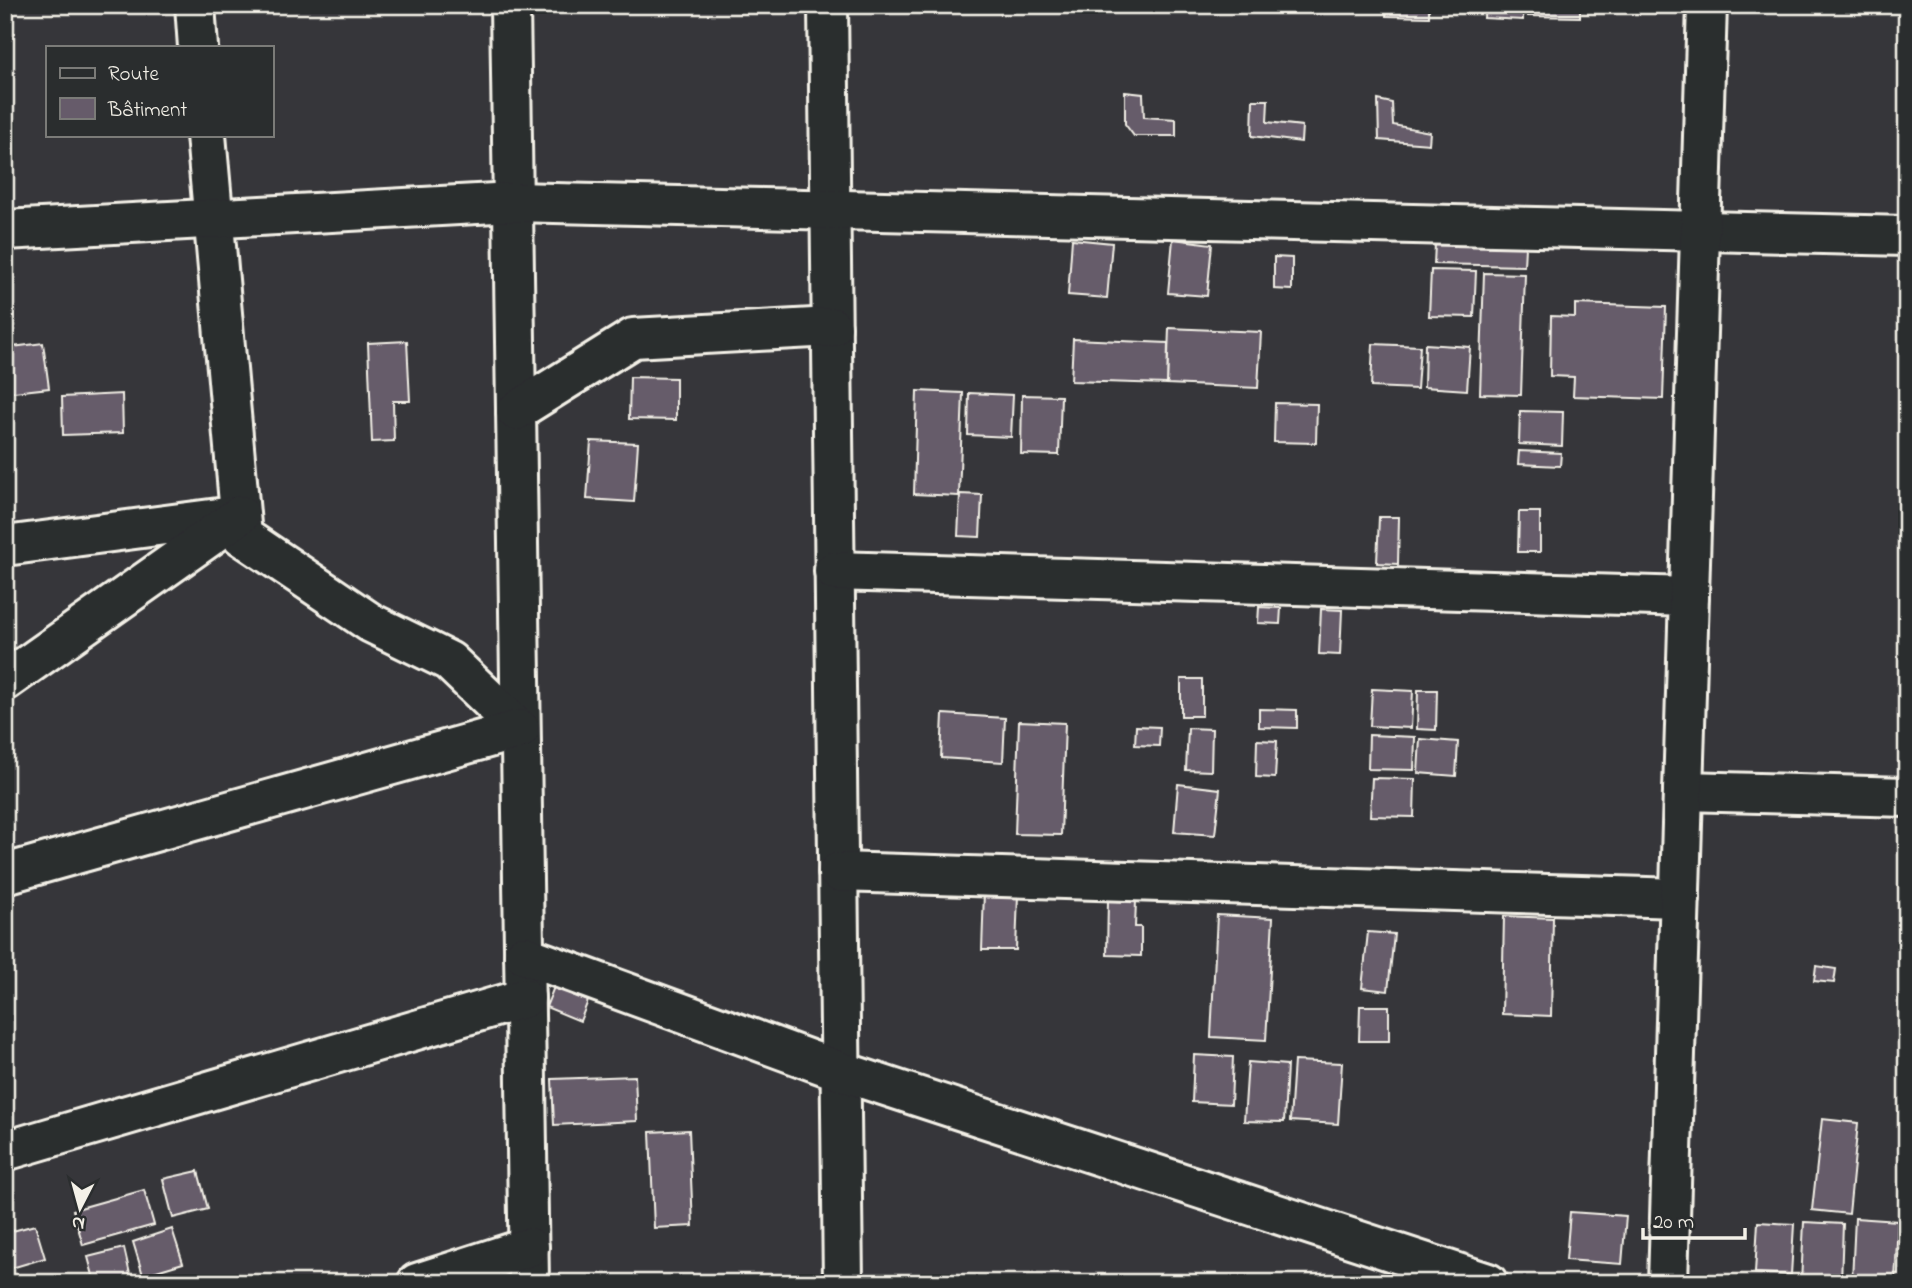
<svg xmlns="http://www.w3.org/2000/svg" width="1912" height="1288" viewBox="0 0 1912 1288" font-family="'Indie Flower',sans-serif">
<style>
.building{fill:#665b6a;stroke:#f4f1e8;stroke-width:2}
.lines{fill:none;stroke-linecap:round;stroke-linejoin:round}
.street-casing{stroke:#f4f1e8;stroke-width:44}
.street{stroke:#2a2d2e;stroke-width:38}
</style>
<rect width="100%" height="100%" fill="#36363a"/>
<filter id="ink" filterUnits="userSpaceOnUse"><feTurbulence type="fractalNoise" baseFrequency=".0143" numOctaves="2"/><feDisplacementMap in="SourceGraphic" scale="14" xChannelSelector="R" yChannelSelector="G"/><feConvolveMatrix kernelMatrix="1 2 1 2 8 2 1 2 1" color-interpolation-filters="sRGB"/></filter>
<g filter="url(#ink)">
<g class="building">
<polygon points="1047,5 1088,5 1088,10 1047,9"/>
<polygon points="1121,5 1166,5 1166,12 1121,10"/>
<polygon points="1386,5 1429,5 1429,17 1386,16"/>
<polygon points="1485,5 1523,5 1523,20 1484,18"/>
<polygon points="1528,5 1580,5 1580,17 1528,16"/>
<polygon points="1125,92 1143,94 1144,117 1176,119 1176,136 1134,136 1125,124"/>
<polygon points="1253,100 1268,100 1267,122 1302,126 1301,142 1252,136"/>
<polygon points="1378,100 1392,103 1393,125 1430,132 1429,144 1379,140"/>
<polygon points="1072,239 1112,243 1107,298 1068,295"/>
<polygon points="1173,239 1212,244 1207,296 1168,293"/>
<polygon points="1435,244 1525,247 1524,266 1434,264"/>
<polygon points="1274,257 1292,258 1292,290 1274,289"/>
<polygon points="1431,270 1476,271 1474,317 1429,316"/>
<polygon points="1484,273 1525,274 1521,395 1480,394"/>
<polygon points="1575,304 1666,307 1663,399 1573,396 1574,377 1550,376 1551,316 1575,317"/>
<polygon points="1169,328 1261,332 1258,388 1167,384"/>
<polygon points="1073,339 1168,343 1167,384 1071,381"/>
<polygon points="407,341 410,401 393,401 394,441 372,442 368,343"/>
<polygon points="43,343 49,388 5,393 5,348"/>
<polygon points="1373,344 1420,346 1417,389 1371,387"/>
<polygon points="1425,344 1470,347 1467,390 1424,387"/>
<polygon points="630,377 676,378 676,420 629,419"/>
<polygon points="917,391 963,393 959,496 914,494"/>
<polygon points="969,393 1013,395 1011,437 968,435"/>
<polygon points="122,394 123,433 63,435 62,397"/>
<polygon points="1022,395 1061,396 1059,455 1021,454"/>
<polygon points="1275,403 1317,404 1316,443 1274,442"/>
<polygon points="1520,411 1563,412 1562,446 1519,444"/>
<polygon points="591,441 638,443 634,502 587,499"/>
<polygon points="1519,451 1561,453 1560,466 1518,464"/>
<polygon points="960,494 982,495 980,537 958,536"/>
<polygon points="1519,512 1540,512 1540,552 1518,552"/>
<polygon points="1379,517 1399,517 1398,564 1377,563"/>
<polygon points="1259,607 1281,608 1280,624 1258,623"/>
<polygon points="1321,609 1342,610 1340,655 1319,654"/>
<rect x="1181" y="679" width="21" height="37"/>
<polygon points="1372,689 1413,691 1411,728 1370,726"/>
<polygon points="1418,690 1437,690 1436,730 1417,729"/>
<polygon points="1259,709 1297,710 1297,728 1259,727"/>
<polygon points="943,714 1005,718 1003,762 941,758"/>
<polygon points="1019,721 1065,723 1061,835 1015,834"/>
<polygon points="1136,726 1160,727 1159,746 1135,745"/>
<polygon points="1188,728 1212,729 1211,771 1186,770"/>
<polygon points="1369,735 1415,737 1414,770 1368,769"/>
<polygon points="1420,739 1458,742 1456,776 1418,773"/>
<polygon points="1257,740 1277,741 1275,778 1256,777"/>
<polygon points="1372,778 1415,779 1414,817 1370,816"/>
<polygon points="1178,784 1220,789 1215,835 1174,832"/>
<polygon points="984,892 1018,894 1016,950 982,950"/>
<polygon points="1108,900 1136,901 1135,927 1141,927 1141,956 1107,955"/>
<polygon points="1217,915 1273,918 1266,1040 1211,1037"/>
<polygon points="1504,916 1553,918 1551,1016 1502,1014"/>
<polygon points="1368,932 1394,934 1388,991 1362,988"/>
<polygon points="1816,966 1836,969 1834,983 1814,981"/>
<polygon points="554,987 588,1001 580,1021 546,1007"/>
<polygon points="1360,1006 1389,1006 1389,1041 1359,1041"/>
<polygon points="1194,1055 1233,1057 1231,1104 1192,1102"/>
<polygon points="1294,1061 1342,1063 1338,1124 1290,1121"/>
<polygon points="1248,1062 1287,1065 1284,1122 1244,1121"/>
<polygon points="635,1076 637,1121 554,1125 552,1079"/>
<polygon points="1822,1119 1858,1123 1849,1214 1812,1210"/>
<polygon points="689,1130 693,1226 654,1228 650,1132"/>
<polygon points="198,1171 208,1209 173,1218 163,1179"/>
<polygon points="144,1190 154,1225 83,1245 73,1210"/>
<polygon points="1570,1212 1626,1216 1622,1264 1566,1260"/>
<polygon points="1855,1218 1898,1221 1895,1282 1852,1280"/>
<polygon points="1758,1222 1794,1224 1791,1275 1755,1273"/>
<polygon points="1804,1222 1843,1224 1841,1283 1801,1283"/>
<polygon points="35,1225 45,1258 5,1270 5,1233"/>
<polygon points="172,1229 183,1263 143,1275 133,1242"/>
<polygon points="124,1248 132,1283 95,1283 88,1257"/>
</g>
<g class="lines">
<defs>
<g id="street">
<polyline points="195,5 198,47"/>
<polyline points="510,5 529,1283"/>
<polyline points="828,5 843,1283"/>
<polyline points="206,135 242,536 371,623 449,661 520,729"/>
<polyline points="5,230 513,202 1907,236"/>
<polyline points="516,411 633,338 832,327"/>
<polyline points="5,546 234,516"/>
<polyline points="834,571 1689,597"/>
<polyline points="5,681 240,515"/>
<polyline points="1683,791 1907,797"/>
<polyline points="838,872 1680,898"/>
<polyline points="5,874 520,729"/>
<polyline points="524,955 840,1071 1488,1283"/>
<polyline points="5,1151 525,998"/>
<polyline points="417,1283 529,1247"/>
<polyline points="1668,1283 1707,5"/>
</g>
</defs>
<use href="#street" class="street-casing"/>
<use href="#street" class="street"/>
</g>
</g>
<rect width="1912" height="1288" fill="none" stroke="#2a2d2e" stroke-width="28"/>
<rect x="14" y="14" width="1884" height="1260" fill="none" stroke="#f4f1e8" stroke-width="2.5" filter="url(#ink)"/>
<rect x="46" y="46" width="228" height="91" fill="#2a2d2e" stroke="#7b7b78" stroke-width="2"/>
<rect x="60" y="68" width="35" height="10" fill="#2a2d2e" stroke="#7b7b78" stroke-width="2"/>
<text x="108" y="80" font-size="21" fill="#f4f1e8">Route</text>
<rect x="60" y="98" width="35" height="21" fill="#665b6a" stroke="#7b7b78" stroke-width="2"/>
<text x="108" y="116" font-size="21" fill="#f4f1e8">Bâtiment</text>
<g transform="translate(80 1208) rotate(186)" stroke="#2a2d2e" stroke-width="5" paint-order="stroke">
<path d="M0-5L12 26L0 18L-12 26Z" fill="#f4f1e8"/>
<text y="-10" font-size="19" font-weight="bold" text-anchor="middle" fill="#f4f1e8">N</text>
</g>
<path d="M1643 1228v10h102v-10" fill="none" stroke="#f4f1e8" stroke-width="3.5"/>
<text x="1653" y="1228" font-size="21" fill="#f4f1e8" stroke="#2a2d2e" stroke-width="5" paint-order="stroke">20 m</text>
</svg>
